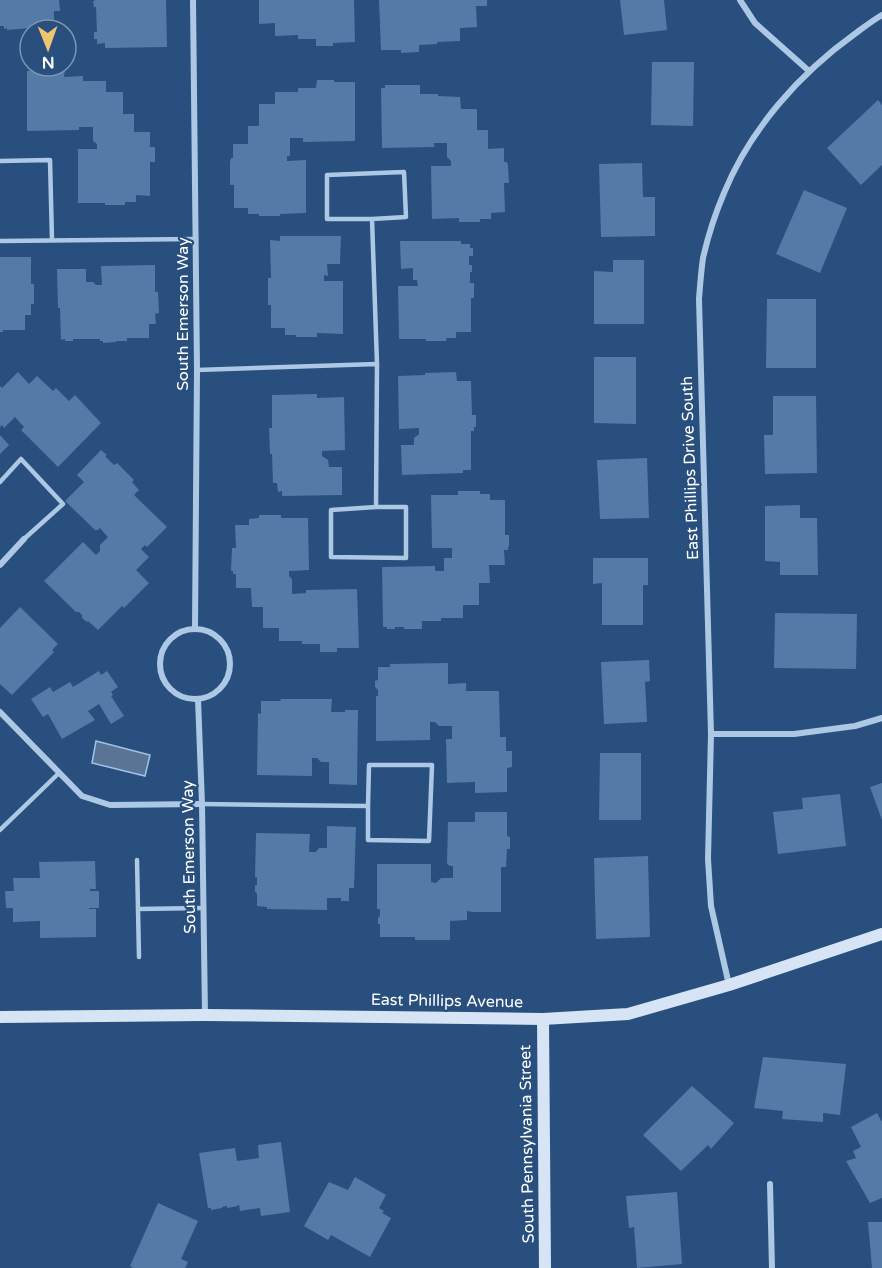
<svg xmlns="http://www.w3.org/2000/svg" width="882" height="1268" viewBox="0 0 882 1268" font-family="'Varela Round',sans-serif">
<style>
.water{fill:#597495;stroke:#a2c3e5;stroke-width:1.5}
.building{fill:#547ba7}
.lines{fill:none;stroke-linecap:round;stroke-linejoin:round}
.lane{stroke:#adc8e4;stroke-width:4.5}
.street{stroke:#adc8e4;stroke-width:6}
.secondary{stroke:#d6e4f5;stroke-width:12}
.labels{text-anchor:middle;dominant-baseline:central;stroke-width:4.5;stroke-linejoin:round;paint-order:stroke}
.street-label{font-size:16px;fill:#fff;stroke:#284f7d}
</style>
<rect width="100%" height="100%" fill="#284f7d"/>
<polygon class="water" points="96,741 150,755 145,776 92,763"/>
<g class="building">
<polygon points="0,0 59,0 60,11 54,11 54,25 31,25 31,28 7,30 7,28 4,29 4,26 0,26"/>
<polygon points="96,0 166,0 167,47 105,48 105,43 97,44 97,39 94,39 94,32 97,32 96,7 94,7 93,1"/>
<polygon points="259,0 354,0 355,42 333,43 333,46 316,46 316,39 298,39 298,35 275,36 275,23 259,24"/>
<polygon points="379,0 487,0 487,6 476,6 477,27 460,28 460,41 437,42 437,44 419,45 419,52 401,53 401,50 381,50"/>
<polygon points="620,0 664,0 667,30 624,35"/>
<polygon points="652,62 694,62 693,126 651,125"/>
<polygon points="47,69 65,69 64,77 83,76 83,81 106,81 106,92 123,92 123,114 134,114 134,132 150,132 150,147 155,147 155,162 150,162 150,196 136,195 136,202 125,202 125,205 105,205 105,203 78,203 78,149 97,149 97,144 93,141 93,127 79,127 79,130 27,131 27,71 38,70 38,72 47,72"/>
<polygon points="317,80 334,80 334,82 355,82 355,141 303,142 303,138 290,138 290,156 287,156 287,161 306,160 306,213 280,214 280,216 259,216 259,214 248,214 248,208 234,208 234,185 230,185 230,162 231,158 233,158 233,144 248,144 248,126 259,126 259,104 275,104 275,92 298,92 298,88 316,88"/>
<polygon points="385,85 420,85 420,94 438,94 438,96 460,97 461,109 477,109 477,130 488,130 488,149 504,148 504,162 507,162 508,166 509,183 504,183 505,212 491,213 491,219 480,219 480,222 459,222 459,218 432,219 431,166 451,166 451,161 447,157 447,143 434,143 434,147 382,148 381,88 385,88"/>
<polygon points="878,100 882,105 882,165 861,185 827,148"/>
<polygon points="642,163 643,197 655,197 655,236 601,237 599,164"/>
<polygon points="804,190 847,208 820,273 776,254"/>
<polygon points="280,236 341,236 340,264 327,264 328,276 324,275 324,281 343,281 343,334 317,333 317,337 296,337 296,335 285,335 285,328 271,328 271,305 268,305 268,278 271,278 270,240 280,241"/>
<polygon points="400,241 461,241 461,244 470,244 470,248 473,248 473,256 469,256 469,265 472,265 472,272 470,272 470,283 474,283 474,298 471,298 471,332 456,332 456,338 447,338 446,341 426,341 426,339 399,339 398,286 418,286 417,280 413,280 413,268 401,269"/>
<polygon points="0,257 31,257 31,284 34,284 34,304 31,304 31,315 25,315 25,330 3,330 3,332 0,332"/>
<polygon points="613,260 644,260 644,324 594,324 594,271 613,272"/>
<polygon points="155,265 155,292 158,292 159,313 155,314 156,324 149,324 149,338 127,338 127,341 116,341 116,342 103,343 103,341 100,341 100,339 73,339 73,341 65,341 65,339 61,340 60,308 58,308 57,269 86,269 86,282 93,282 96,285 102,285 101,266"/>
<polygon points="767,299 816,299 816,368 766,368"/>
<polygon points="594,357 636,357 636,424 594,423"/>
<polygon points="18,372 29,384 37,376 53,391 56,388 69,401 75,395 101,423 58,467 21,430 24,427 15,417 4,428 2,425 0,427 0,386 2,388"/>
<polygon points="456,372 457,381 471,381 472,415 476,415 476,427 474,427 474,431 471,431 471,470 463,470 463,473 402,475 401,445 414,445 414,438 419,434 419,428 399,429 398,376 425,375 425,373"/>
<polygon points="317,394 317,398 344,397 345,450 322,451 322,456 328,460 329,467 342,467 342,495 282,496 282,491 278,492 277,483 273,483 272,454 270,454 269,428 272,428 272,395"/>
<polygon points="773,396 816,396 817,473 765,474 764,435 773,435"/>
<polygon points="0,435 9,445 0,454"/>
<polygon points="101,450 107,455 105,456 114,465 117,463 134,480 132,482 139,490 134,495 167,527 147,547 145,545 141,549 149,557 136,570 149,583 124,608 122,606 98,630 88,621 87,622 82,618 82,615 79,612 76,612 44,581 83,542 96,555 100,551 100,545 108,537 100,528 98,530 95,530 65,501 84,482 77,475"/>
<polygon points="647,458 649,518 600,519 597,460"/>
<polygon points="458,491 480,491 480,494 490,494 490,500 505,500 505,535 509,535 509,547 508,547 508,550 504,550 505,565 489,565 490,583 479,583 479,605 463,605 463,618 441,618 441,621 422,621 422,629 404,629 404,627 395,627 395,629 387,629 387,627 383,627 382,567 435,566 435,571 444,571 444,558 452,558 452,548 432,548 431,495 458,495"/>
<polygon points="800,505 800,518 817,518 818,575 780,575 780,562 765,561 765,506"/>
<polygon points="259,515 281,515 281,518 308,518 309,570 289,571 289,576 292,579 292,594 306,593 306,590 357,589 359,648 337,648 337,652 320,652 320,644 302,644 302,641 279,641 279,628 263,628 263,607 252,607 251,588 236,588 236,574 233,574 233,571 231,571 232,548 236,548 235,525 249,525 249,519 259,518"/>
<polygon points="593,558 648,558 648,585 643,585 643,625 602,625 602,583 593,584"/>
<polygon points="20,607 58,644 52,650 54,652 12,695 0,684 0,628"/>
<polygon points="775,613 857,614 856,669 774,668"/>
<polygon points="649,660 650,681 645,682 647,722 604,724 601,662"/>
<polygon points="448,663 448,684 466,683 466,691 499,691 500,737 506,737 506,751 512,751 512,767 507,768 507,792 475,793 475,782 447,783 446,739 452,739 452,726 439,726 435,722 430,722 430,740 376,741 376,696 378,696 378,690 375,687 375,681 378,680 378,667 390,667 390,664"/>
<polygon points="99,671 101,675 107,671 118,687 111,692 113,695 111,696 124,716 111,724 99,704 88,711 95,720 62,739 48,714 43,717 31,699 50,687 53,692 70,682 73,687"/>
<polygon points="281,699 332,699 331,712 345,712 345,710 358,710 357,785 329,784 329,762 321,762 317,758 312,758 312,776 257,775 258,713 261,714 261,701 280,701"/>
<polygon points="600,753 641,753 641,820 599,820"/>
<polygon points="882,783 882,820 870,787"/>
<polygon points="840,794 846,846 778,854 773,812 803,809 802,798"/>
<polygon points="475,812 507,812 507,836 510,837 510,849 507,849 506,867 501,867 501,912 473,912 467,911 467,920 450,921 450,940 415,940 415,937 380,937 380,924 378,924 378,918 380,916 380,909 377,909 377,864 431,864 431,882 436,883 441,878 453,878 453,866 450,866 447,864 448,822 475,822"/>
<polygon points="327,826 356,827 354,888 349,888 349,901 341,901 341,898 327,898 327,910 267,909 267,907 257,906 257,893 255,892 255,885 257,885 257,877 255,877 256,833 310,834 309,852 316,852 319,848 327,848"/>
<polygon points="648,856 650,937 596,939 594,858"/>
<polygon points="95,861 96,889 90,889 90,891 99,891 99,908 89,908 89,909 96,909 96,937 40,938 40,921 13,922 13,908 6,908 5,891 14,891 13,878 40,878 39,862"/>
<polygon points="763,1057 846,1064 840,1115 823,1113 823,1122 782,1119 783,1111 754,1108"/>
<polygon points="692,1086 734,1123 711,1149 708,1145 681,1171 643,1135"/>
<polygon points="877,1113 882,1122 882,1198 870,1203 846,1161 856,1158 853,1151 861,1147 851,1127"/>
<polygon points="281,1142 290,1212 261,1216 260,1208 240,1211 239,1205 237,1205 238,1206 227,1208 227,1206 222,1207 222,1208 211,1210 211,1208 208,1208 199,1153 235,1148 237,1161 259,1158 258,1145"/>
<polygon points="355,1177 386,1195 379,1208 384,1211 382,1213 391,1218 370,1257 331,1235 328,1240 304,1226 329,1182 348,1190"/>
<polygon points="677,1192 682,1264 637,1268 634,1227 629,1228 626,1196"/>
<polygon points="158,1203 198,1221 181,1259 188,1262 185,1268 133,1268 130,1266"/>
<polygon points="868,1222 882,1222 882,1268 872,1268"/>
</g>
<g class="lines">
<g class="lane">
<polyline points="0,161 50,160 52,240"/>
<polyline points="372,219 406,217 404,172 327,175 327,219 372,219 377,364"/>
<polyline points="0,241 196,239"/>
<polyline points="197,370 377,364 376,507 331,510 331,557 406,558 406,507 376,507"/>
<polyline points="0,482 21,459 63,504 24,539"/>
<polyline points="202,804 368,806 368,840 429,841 432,765 369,765 368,806"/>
<polyline points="0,830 59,773"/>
<polyline points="137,860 138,909"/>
<polyline points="139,957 138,909 204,908"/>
</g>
<g class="street">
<polyline points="193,0 197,370 195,628"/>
<polyline points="740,0 755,23 809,71"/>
<polyline points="0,565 24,539"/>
<circle cx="195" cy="664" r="35"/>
<polyline points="198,699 202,804 205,1015"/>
<polyline points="0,712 82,796 110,805 202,804"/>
<polyline points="711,734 794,734 855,726 882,718"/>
<path d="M729,985L711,906L708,859L711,734L699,299C700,286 701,272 703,258C708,236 715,214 724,193C750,129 800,73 856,33C864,27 873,20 882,15"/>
<polyline points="770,1184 772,1268"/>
</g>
<g class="secondary">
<polyline points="0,1017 205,1015 543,1019 628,1014 729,985 882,934"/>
<polyline points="543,1019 545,1268"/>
</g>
</g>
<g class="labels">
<g class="street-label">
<text transform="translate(183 314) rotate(-90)">South Emerson Way</text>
<text transform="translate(690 468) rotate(-92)">East Phillips Drive South</text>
<text transform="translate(189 857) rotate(-91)">South Emerson Way</text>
<text transform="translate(447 1001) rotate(1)">East Phillips Avenue</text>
<text transform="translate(527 1144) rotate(-91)">South Pennsylvania Street</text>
</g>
</g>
<g transform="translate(48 48) rotate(179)"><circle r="28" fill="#284f7d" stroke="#7e95b1" stroke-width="1.5"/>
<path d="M0-4.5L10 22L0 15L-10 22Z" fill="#ecc673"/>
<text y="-9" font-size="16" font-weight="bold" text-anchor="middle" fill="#ffffff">N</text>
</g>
</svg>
